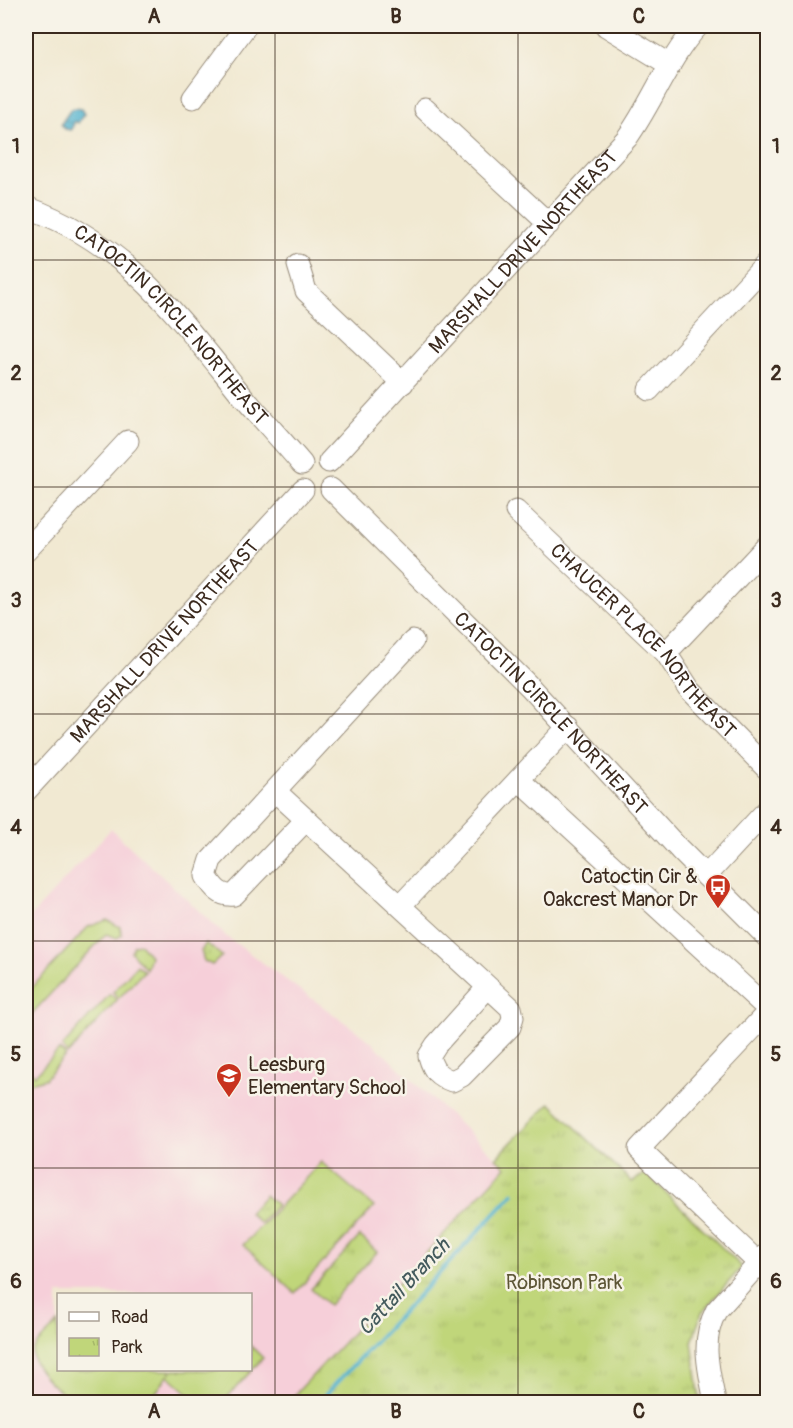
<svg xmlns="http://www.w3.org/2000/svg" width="793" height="1428" viewBox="0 0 793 1428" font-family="Pangolin,sans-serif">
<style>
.built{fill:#f6cfd9;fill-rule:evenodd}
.grass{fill:#c0d67a;stroke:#7e804c;stroke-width:1.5}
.park{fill:url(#park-tufts);stroke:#7e804c;stroke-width:1.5}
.water{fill:url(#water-ripples);stroke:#466e76;stroke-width:1.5}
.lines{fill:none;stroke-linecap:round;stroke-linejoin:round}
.stream{stroke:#51b2cf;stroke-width:4.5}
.minor-casing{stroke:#968a78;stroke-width:23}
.minor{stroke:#fff;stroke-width:21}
.grid{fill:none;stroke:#3b2a1e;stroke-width:1.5;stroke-opacity:0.55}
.labels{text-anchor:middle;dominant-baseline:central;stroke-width:5;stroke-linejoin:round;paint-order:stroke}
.street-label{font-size:20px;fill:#3b2a1e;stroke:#f7f3e8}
.poi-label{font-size:20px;fill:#3b2a1e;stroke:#f7f3e8;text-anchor:end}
.park-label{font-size:20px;fill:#5c5535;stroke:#f7f3e8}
.water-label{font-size:21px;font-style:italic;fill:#435a5c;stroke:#f7f3e8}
.neatline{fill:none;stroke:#3b2a1e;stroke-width:2}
.grid-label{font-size:20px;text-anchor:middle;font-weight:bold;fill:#3b2a1e}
</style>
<defs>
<pattern id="park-tufts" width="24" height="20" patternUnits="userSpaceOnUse" patternTransform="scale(1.5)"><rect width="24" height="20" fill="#c0d67a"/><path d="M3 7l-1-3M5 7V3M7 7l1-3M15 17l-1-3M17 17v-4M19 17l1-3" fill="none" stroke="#a6b869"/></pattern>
<pattern id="water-ripples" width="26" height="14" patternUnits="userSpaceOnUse" patternTransform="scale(1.5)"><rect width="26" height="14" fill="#51b2cf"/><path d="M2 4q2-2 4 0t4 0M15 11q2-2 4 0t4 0" fill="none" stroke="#4491a7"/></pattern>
</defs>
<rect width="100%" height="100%" fill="#f7f3e8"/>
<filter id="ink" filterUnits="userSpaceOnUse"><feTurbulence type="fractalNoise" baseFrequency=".0167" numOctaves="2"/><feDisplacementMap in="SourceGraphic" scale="12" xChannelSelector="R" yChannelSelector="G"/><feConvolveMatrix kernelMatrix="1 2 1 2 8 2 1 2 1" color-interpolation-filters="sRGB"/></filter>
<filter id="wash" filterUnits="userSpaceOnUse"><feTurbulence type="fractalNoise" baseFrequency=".008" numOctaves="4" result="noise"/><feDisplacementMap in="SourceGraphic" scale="24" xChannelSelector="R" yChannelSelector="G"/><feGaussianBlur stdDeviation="1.35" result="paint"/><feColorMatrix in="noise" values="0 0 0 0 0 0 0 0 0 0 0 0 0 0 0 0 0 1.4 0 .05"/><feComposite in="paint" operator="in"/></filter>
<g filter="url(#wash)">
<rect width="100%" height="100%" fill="#f1e9d2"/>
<path class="built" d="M111,829L227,937L369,1040L506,1167L288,1402H26V922ZM58,1294H250V1370H58Z"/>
<g class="grass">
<polygon points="107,920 120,927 122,935 117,938 106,934 26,1020 26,994 88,927"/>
<polygon points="140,944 150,956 146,969 131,952 134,945"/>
<polygon points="137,965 144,971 119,998 113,992"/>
<polygon points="110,994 117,1000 68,1054 62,1047"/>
<polygon points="59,1050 66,1055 45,1079 26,1084 26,1068 35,1075"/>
<polygon points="321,1162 374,1207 295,1293 243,1245"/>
<path d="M58,1323V1370H171L169,1374L174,1370H250L251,1346L263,1358L223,1402H198L168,1375C161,1385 155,1397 143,1402C134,1405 90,1404 79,1402C65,1400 27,1365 33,1350C38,1341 51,1331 58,1323Z"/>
</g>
<g class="park">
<polygon points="206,943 222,956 212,965 204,961 201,951"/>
<polygon points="550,1103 632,1182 646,1173 742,1267 702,1312 692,1342 700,1402 288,1402 506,1167 496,1158"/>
<polygon points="265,1195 277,1205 260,1223 249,1213"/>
<polygon points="360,1236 377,1252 329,1305 311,1289"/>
</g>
<polygon class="water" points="75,108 81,109 84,114 78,123 75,121 71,130 65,129 61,124 71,109"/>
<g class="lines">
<polyline class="stream" points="319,1402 513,1194"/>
</g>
</g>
<g filter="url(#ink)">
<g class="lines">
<defs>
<g id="minor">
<polyline points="606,26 670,65"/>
<polyline points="193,98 246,26"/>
<polyline points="425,109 549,224"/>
<path id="s1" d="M26,207C123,241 174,311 236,388C257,414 280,438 302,464"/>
<polyline points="298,265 306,291 403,383"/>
<polyline points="649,390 768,262"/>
<path id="s2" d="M329,462L627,138C653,102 668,58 698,26"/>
<path id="s3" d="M331,489L529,686L680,850L768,938"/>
<path id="s4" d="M516,511L666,653L690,690L768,770"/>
<polyline points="26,551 128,441"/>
<polyline points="666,653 768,545"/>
<polyline points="519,780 768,1009"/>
<path id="s5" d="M26,791L303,490"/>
<path d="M275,791L511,1008L513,1017L510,1027L462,1076L452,1081C438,1076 433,1071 429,1056L436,1045L488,987"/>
<path d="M306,820L234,895C220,897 213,887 206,876L211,860L413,641"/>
<polyline points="706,876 768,809"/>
<polyline points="401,905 568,727"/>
<polyline points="768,1012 639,1149 768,1272"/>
<path d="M715,1402C709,1370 700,1342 716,1311L767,1254"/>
</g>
</defs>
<use href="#minor" class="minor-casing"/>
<use href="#minor" class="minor"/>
</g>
</g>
<path class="grid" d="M275,26V1402M518,26V1402M26,260H768M26,487H768M26,714H768M26,941H768M26,1168H768"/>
<defs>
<symbol id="bus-pin" viewBox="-11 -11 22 30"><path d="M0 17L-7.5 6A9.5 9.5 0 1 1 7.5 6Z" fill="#c8321e" stroke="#f7f3e8"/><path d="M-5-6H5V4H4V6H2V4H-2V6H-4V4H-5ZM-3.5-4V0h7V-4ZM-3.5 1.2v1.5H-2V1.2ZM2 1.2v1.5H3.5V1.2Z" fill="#fff"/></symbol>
<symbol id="school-pin" viewBox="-11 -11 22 30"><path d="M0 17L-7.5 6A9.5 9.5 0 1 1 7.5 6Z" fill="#c8321e" stroke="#f7f3e8"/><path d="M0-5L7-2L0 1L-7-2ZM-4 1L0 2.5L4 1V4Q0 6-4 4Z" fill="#fff"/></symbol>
</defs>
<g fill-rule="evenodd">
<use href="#bus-pin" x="703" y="872" width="30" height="40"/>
<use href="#school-pin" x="214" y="1061" width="30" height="40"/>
</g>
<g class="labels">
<g class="street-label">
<text stroke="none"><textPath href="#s2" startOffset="286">MARSHALL DRIVE NORTHEAST</textPath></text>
<text stroke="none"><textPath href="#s1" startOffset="190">CATOCTIN CIRCLE NORTHEAST</textPath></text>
<text stroke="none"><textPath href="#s4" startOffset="182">CHAUCER PLACE NORTHEAST</textPath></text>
<text stroke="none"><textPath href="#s5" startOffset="204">MARSHALL DRIVE NORTHEAST</textPath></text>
<text stroke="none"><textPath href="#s3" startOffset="314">CATOCTIN CIRCLE NORTHEAST</textPath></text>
</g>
<g class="poi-label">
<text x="698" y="876">Catoctin Cir &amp;<tspan x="698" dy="23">Oakcrest Manor Dr</tspan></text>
<text x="248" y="1064" text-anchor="start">Leesburg<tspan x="248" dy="23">Elementary School</tspan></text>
</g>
<g class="park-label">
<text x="564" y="1282">Robinson Park</text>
</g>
<g class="water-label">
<text transform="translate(404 1287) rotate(-47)">Cattail Branch</text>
</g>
</g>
<rect width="793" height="1428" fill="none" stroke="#f7f3e8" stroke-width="66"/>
<rect x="57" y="1293" width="195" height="78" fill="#f7f3e8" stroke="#aca397" stroke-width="1.5"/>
<rect x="69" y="1312" width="30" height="9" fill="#ffffff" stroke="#aca397" stroke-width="1.5"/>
<text x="111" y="1323" font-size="18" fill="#3b2a1e">Road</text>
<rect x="69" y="1338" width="30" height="18" fill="url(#park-tufts)" stroke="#aca397" stroke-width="1.5"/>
<text x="111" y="1353" font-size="18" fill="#3b2a1e">Park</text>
<rect x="33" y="33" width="727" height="1362" class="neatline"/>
<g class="grid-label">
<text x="154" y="23">A</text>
<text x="396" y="23">B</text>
<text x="639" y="23">C</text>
<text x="16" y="153">1</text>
<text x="776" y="153">1</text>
<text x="16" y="380">2</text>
<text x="776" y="380">2</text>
<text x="16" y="607">3</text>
<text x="776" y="607">3</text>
<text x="16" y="834">4</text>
<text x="776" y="834">4</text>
<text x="16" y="1061">5</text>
<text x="776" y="1061">5</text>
<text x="16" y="1288">6</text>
<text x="776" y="1288">6</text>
<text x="154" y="1418">A</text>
<text x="396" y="1418">B</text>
<text x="639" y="1418">C</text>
</g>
</svg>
